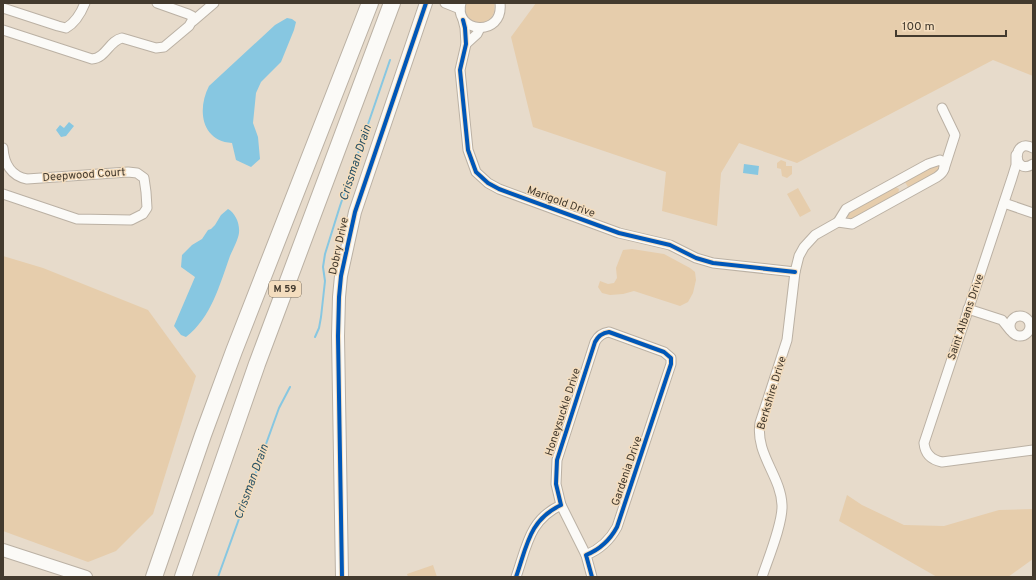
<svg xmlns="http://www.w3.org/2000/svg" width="1036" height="580" viewBox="0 0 1036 580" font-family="Overpass,sans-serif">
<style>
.green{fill:#e6cdac}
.water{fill:#87c7e1}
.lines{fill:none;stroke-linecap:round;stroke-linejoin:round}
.stream{stroke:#87c7e1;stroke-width:2}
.street-casing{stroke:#bbb1a4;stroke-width:11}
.secondary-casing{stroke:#bbb1a4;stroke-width:14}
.highway-casing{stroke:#bbb1a4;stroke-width:18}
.street{stroke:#fbfaf7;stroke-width:9}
.secondary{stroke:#fbfaf7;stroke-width:12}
.highway{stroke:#fbfaf7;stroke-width:16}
.cycleway-casing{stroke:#f4ddbe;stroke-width:6}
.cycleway{stroke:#0057b8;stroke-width:4}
.labels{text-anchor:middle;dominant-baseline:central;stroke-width:3;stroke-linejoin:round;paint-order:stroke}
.shield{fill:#f4ddbe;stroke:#786b59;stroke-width:1}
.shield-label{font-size:10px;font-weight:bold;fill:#433a2e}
.street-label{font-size:11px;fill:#433a2e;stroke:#f4ddbe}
.water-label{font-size:12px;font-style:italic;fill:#285164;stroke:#f4ddbe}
</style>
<rect width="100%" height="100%" fill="#e7dbcb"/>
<g class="green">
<path d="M466,3H494C499,30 460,28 466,3Z"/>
<polygon points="536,3 1033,3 1033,76 993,60 797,163 739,143 721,173 717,226 662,211 666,172 533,127 511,37"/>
<polygon points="781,160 786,162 786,166 792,166 792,174 787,178 782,176 781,169 777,168 777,163"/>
<polygon points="932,165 939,165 940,166 940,170 911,187 908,187 905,182 907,179"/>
<polygon points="894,186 899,189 898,194 852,220 847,217 848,212"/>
<polygon points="798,188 811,211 800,217 787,194"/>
<polygon points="632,249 664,254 690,268 695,272 696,280 693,293 688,302 680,306 634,291 623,294 610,295 602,293 598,287 600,281 608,284 614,283 617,278 616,268 623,250"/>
<polygon points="3,256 43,268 148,310 196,376 153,514 116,551 88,562 3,531"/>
<polygon points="847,495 862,505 904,525 944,526 999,510 1033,509 1033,559 1008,577 937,577 839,521"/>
<polygon points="433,565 437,577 408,577 407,574"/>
</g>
<g class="water">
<path d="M287,18L292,19L296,22L294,30L281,62L261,82L256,93L253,123L258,137L260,159L251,167L236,160L232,143C201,141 197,109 209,86L275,25Z"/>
<polygon points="69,122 74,126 66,136 61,137 56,130 60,125 64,128"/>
<polygon points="744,164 759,166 758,175 743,173"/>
<path d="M228,209C235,213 240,223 239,233C238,240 233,249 230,256C220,284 211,318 186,337L181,335L174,326L195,277L181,267L182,255L192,245L202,239L208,230L211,229L215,225L221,215Z"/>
</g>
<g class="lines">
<g class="stream">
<polyline points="315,337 319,328 321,317 325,281 323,267 325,254 340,206 390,60"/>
<polyline points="218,577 279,408 290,387"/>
</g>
<defs>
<g id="street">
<polyline points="445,3 460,9"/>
<path d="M461,3C453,33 504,38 500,3"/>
<path d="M3,8L58,26L66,28C75,23 81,13 85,3"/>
<polyline points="463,20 465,28 466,44 460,70 468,150 476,172 488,183 499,189 619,233 670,245 696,258 713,263 795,272"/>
<polyline points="193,21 214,3"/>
<path d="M3,30L92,59C106,58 109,41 122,38L156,48L164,47L189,26L193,19L192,16L188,14L157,3"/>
<polyline points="466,44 477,34 480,28"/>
<polyline points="942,108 955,135 944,169"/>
<path d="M3,148C4,163 11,176 27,179L128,172L137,173L144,178L146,192L147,208L143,214L131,220L77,219L3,194"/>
<path d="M1033,148C1012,136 1012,177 1033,164"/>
<path d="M1016,155V165L1012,178L924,443C925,454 932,460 942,462L1033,450"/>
<path d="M940,160L943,162C946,168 943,173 937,177L852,224L838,222L846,209L928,164Z"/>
<polyline points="1004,203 1033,213"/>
<polyline points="968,309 1002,320 1010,330"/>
<circle cx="1020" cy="326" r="10"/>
<polyline points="561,505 586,555"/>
<path d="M516,577C527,546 529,520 561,505L556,484L557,460L595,342C598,336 602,333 609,332L664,352L671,358V364L617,527C610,540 601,549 586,555L592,577"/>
<path d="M762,577C768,559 783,523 782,505C781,476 755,454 760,423L787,340L795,272L799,256L804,247L815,235L838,222"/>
</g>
<g id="secondary">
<polyline points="3,550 86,577"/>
<polyline points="342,577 338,336 339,297 341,276 355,212 426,3"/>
</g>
<g id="highway">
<polyline points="154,577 203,435 234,351 370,3"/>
<polyline points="183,577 257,364 392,3"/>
</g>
</defs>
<use href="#street" class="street-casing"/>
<use href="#secondary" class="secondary-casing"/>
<use href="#highway" class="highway-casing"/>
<use href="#street" class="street"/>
<use href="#secondary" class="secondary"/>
<use href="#highway" class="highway"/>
<defs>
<g id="cycleway">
<polyline points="463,20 465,28 466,44 460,70 468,150 476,172 488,183 499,189 619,233 670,245 696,258 713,263 795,272"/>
<polyline points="342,577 338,336 339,297 341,276 355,212 426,3"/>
<path d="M516,577C527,546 529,520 561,505L556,484L557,460L595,342C598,336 602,333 609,332L664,352L671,358V364L617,527C610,540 601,549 586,555L592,577"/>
</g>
</defs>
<use href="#cycleway" class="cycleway-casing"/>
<use href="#cycleway" class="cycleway"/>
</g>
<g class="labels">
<rect class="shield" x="269" y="281" width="32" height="16" rx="3"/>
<g class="shield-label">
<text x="285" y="289">M 59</text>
</g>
<g class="street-label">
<text transform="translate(84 175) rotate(-4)">Deepwood Court</text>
<text transform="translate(561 202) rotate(20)">Marigold Drive</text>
<text transform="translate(339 246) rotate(-78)">Dobry Drive</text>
<text transform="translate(966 317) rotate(-71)">Saint Albans Drive</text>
<text transform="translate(772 393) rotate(-73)">Berkshire Drive</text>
<text transform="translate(563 412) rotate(-72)">Honeysuckle Drive</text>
<text transform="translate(627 471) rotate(-71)">Gardenia Drive</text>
</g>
<g class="water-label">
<text transform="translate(356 163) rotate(-72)">Crissman Drain</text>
<text transform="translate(252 482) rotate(-70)">Crissman Drain</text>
</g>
</g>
<rect width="1036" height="580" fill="none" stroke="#433a2e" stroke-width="8"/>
<path d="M896 30v6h110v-6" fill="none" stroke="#433a2e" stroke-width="2"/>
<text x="902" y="30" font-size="12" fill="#433a2e" stroke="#f4ddbe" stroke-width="3" paint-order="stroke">100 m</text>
</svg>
